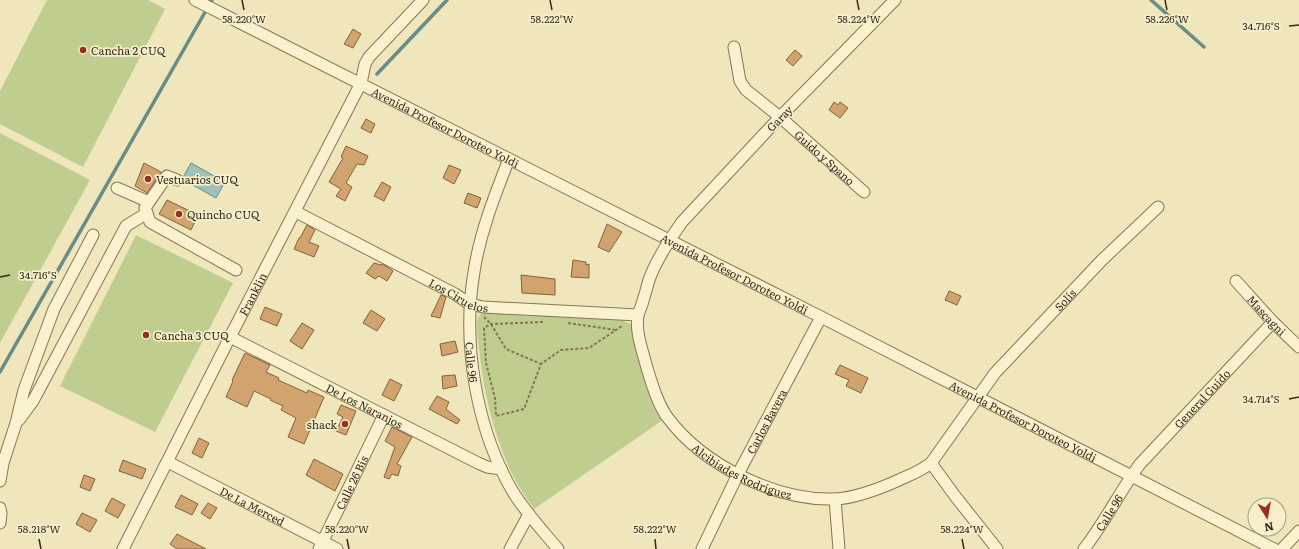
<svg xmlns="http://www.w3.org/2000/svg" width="1299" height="549" viewBox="0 0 1299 549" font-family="Literata,serif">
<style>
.green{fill:#bfcd8f}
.water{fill:#a0c0ba;stroke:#678d89}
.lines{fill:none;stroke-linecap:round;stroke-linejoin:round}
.stream{stroke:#678d89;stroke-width:3.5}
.building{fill:#d0a36f;stroke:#876239}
.minor-casing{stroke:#877654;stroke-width:13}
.path{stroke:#877654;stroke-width:2;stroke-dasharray:3 2;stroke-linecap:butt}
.minor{stroke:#faf2ce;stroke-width:11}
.ticks{fill:none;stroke:#352b1a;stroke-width:1.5}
.poi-dot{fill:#992f22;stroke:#f7efcb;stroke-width:1.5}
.labels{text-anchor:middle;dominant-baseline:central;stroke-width:3.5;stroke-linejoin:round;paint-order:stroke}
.poi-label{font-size:11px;fill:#352b1a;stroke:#f7efcb;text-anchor:start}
.street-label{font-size:11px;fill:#352b1a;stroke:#f7efcb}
.ticks-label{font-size:10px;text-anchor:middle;fill:#352b1a;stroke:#f7efcb;stroke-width:3.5;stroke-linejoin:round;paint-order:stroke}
</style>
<rect width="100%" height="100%" fill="#efe6bb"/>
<g class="green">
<polygon points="47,0 148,0 165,9 83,167 0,124 0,91"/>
<polygon points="0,133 90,180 0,343"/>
<polygon points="136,235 233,283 155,432 60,386"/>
<path d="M487,310L622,320L631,324L633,328L663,420L534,509C525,497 517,484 510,470C493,431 483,391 479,348C478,339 475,327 478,318C480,313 483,312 487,310Z"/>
</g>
<polygon class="water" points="191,163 225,182 216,198 182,179"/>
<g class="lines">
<g class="stream">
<polyline points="1151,0 1204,47"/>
<polyline points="377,74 447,0"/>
<polyline points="0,372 212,0"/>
</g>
</g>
<g class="building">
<polygon points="353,29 361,34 353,48 344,44"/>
<polygon points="795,50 802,56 793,66 786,60"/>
<polygon points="834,102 838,105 840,102 848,108 840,118 829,110"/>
<polygon points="366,119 375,124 371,133 361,128"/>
<polygon points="346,146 368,156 364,165 357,164 346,183 352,187 345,201 336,196 341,189 329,182 343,158 341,157"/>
<polygon points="144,163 161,172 147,193 135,186"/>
<polygon points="449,165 461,170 454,184 443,178"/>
<polygon points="382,182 391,187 384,201 374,196"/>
<polygon points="468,193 481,198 477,208 464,203"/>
<polygon points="167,200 198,215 191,230 159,214"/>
<polygon points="607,224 622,232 609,252 598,247"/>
<polygon points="307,225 315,230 309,242 319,246 314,257 294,249 299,238 300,238"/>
<polygon points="573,260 586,262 586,265 589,264 589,278 571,277"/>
<polygon points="374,263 381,265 382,264 392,270 393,271 387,281 379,276 375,279 366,273"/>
<polygon points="521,275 555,279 555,295 522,293"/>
<polygon points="949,291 961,296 957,305 945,300"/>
<polygon points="441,295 446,297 440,318 431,316"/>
<polygon points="265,307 282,314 277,326 260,319"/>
<polygon points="371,310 385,319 377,331 363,323"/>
<polygon points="302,323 314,330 302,349 290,341"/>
<polygon points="455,341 458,352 442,356 440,344"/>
<polygon points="245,353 270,365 266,372 279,378 278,380 307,393 308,390 324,397 304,444 288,437 296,418 281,410 283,406 270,400 271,399 254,391 247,407 226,397 233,381 232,380"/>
<polygon points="840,365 868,378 861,393 846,386 849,380 835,374"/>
<polygon points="455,375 457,386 443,389 442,376"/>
<polygon points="390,379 402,385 394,401 382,395"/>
<polygon points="437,396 449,402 446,409 460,420 457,424 429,409"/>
<polygon points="341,405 356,411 346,435 336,431 343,417 337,414"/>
<polygon points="392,427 412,437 397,464 401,466 398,476 392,474 389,479 384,477 395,447 385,441"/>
<polygon points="199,438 209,443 202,458 192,453"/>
<polygon points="314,459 343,474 335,491 306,475"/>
<polygon points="123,460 146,469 142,479 119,471"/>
<polygon points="84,475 95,479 90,491 80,487"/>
<polygon points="181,495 198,504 192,515 175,507"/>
<polygon points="112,498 125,505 118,518 105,511"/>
<polygon points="208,503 217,508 210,519 201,513"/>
<polygon points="82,513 97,520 90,532 76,524"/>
<polygon points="177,534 206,549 177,549 170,544"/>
</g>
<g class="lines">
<defs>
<g id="minor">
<path id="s1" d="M195,0L821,317L1274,549"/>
<path id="s2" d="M895,0L780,117L682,222C670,239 656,260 649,280C647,286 646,292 644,297C643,303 640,309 638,315C635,332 643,352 647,368C652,384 658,405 668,418C703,465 776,501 835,499C856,498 879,489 899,480C910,475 921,471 931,463L995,373L1102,260L1158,207"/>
<path id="s3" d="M734,47L740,81L746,90L780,117L864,192"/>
<path id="s4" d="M509,159C495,195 480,232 474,272C462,343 476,429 513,492C526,513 543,531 558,549"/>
<polyline points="177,180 167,176 145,208 150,222 236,270"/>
<polyline points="117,188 149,202"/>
<path id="s5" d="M296,212L455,294L470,304L483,307L638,315"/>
<path id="s6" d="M1236,281L1273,322L1299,347"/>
<path id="s7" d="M230,337L478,463L487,467L501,469"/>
<polyline points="19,420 33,401 126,226 147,213"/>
<path id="s8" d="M168,462L337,549"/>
<polyline points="931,463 955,496 997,549"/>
<polyline points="0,481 3,463 16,423 24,390 54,309 93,235"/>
<polyline points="835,499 839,549"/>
<polyline points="0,508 1,513 0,523"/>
<path id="s9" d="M123,549L230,337L361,83L365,64L369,57L423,0"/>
<path id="s10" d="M319,549L384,415"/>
<polyline points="510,549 529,514"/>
<path id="s11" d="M702,549L738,474L821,317"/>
<path id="s12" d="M1084,549C1105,522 1120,491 1140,464L1273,322"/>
<polyline points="1282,549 1299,531"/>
</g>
</defs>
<use href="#minor" class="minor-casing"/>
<g class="path">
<polyline points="484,317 491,324 506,349 541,364"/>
<polyline points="543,322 491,324 484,328 486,363 495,398 496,416 524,409 541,364 561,350 589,348 622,326"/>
<polyline points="568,323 616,330"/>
</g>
<use href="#minor" class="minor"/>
</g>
<path class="ticks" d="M242,0L244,10M550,0L552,10M857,0L859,10M1165,0L1167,10M1289,26L1299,25M0,277L10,275M1289,399L1299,397M39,539L41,549M347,539L349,549M655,539L656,549M962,539L964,549"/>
<g class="poi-dot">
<circle cx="83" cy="50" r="4"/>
<circle cx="148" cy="179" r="4"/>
<circle cx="179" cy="214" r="4"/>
<circle cx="146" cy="335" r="4"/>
<circle cx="345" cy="424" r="4"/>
</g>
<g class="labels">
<g class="poi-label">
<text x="91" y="50">Cancha 2 CUQ</text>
<text x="156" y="179">Vestuarios CUQ</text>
<text x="187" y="214">Quincho CUQ</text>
<text x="154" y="335">Cancha 3 CUQ</text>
<text x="337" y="424" text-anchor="end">shack</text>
</g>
<g class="street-label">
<text transform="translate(779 118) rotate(-46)">Garay</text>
<text stroke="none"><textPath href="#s1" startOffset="281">Avenida Profesor Doroteo Yoldi</textPath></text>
<text stroke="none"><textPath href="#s3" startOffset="149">Guido y Spano</textPath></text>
<text stroke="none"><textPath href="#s1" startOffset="605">Avenida Profesor Doroteo Yoldi</textPath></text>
<text stroke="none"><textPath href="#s5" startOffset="183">Los Ciruelos</textPath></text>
<text stroke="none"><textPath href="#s9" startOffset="286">Franklin</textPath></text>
<text stroke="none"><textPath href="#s2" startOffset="1027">Solís</textPath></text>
<text stroke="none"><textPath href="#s6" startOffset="46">Mascagni</textPath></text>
<text stroke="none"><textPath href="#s4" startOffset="209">Calle 96</textPath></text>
<text stroke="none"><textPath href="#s12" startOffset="192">General Guido</textPath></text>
<text stroke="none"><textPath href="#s7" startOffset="151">De Los Naranjos</textPath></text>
<text stroke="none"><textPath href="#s1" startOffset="929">Avenida Profesor Doroteo Yoldi</textPath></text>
<text stroke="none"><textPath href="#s11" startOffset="143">Carlos Bavera</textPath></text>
<text stroke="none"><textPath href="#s2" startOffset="613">Alcibiades Rodríguez</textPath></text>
<text stroke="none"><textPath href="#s10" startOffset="74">Calle 26 Bis</textPath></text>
<text stroke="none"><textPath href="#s8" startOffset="95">De La Merced</textPath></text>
<text stroke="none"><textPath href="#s12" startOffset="44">Calle 96</textPath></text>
</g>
</g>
<g class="ticks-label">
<text x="244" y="23">58.220°W</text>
<text x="552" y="23">58.222°W</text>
<text x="859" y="23">58.224°W</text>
<text x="1167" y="23">58.226°W</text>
<text x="1261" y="30">34.716°S</text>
<text x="38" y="279">34.716°S</text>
<text x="1261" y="403">34.714°S</text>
<text x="39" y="533">58.218°W</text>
<text x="347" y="533">58.220°W</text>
<text x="655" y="533">58.222°W</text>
<text x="962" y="533">58.224°W</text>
</g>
<g transform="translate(1267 517) rotate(169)"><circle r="19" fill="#f7efcb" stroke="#a9a184"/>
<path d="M0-3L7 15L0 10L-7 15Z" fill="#992f22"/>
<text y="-6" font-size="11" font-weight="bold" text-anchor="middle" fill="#352b1a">N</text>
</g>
</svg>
